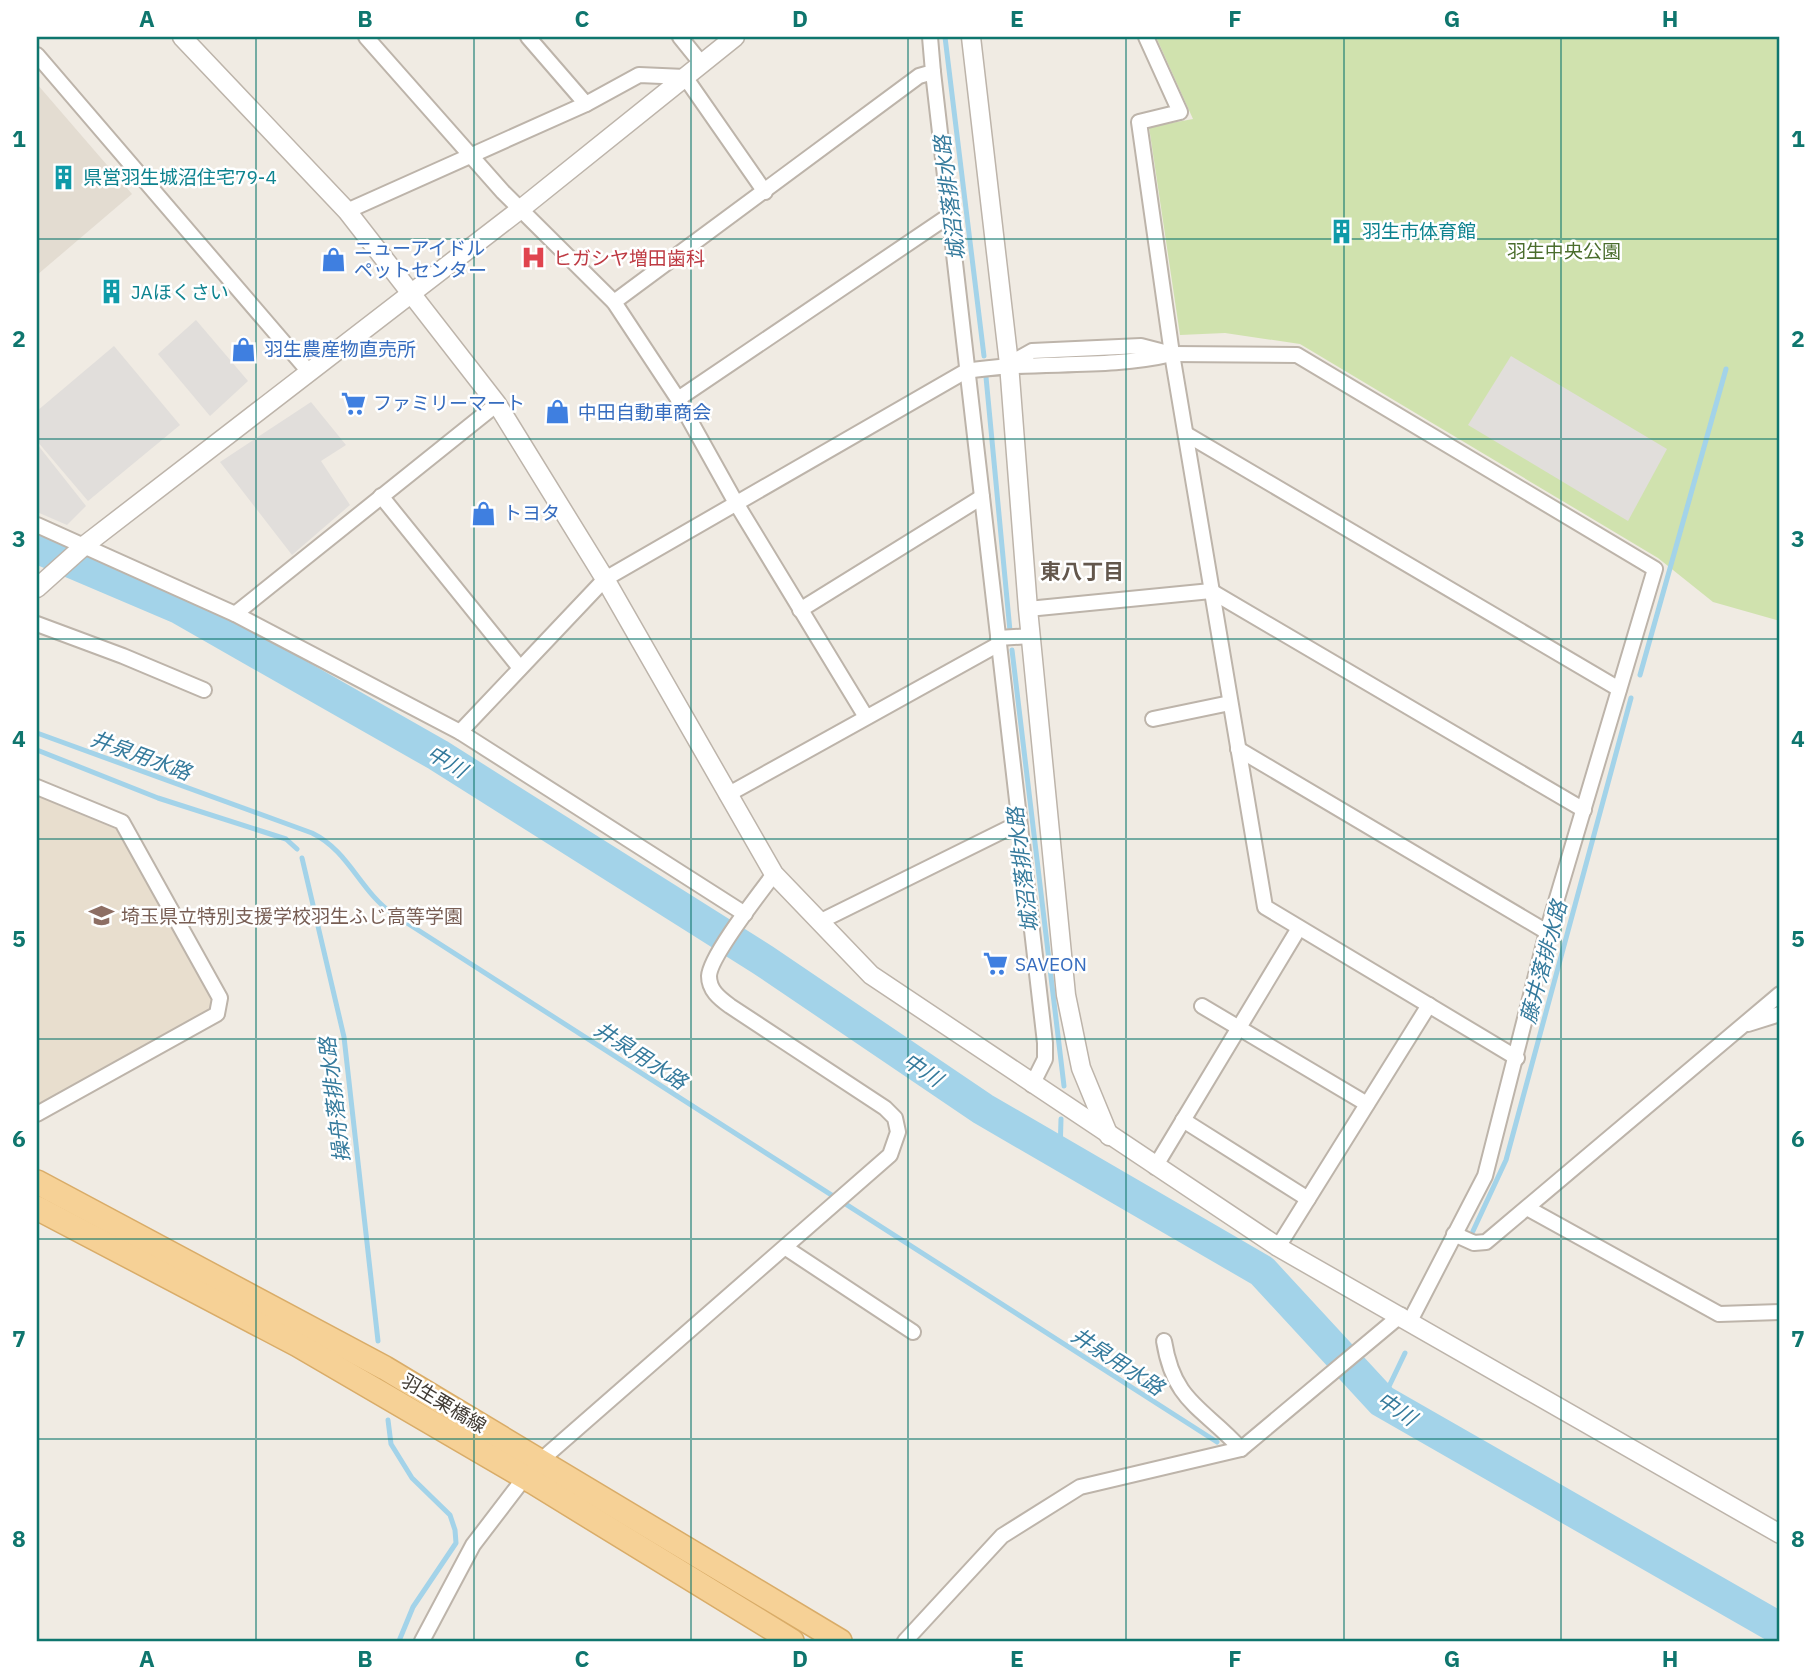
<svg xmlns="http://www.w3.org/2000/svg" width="1817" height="1678" viewBox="0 0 1817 1678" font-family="'IBM Plex Sans','Noto Sans JP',sans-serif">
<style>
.residential{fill:#e3dcd1}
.education{fill:#e8dece}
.green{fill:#d0e2ae}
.parking{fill:#e1dedb}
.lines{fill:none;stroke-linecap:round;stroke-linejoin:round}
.stream{stroke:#a3d3e9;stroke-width:5}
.river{stroke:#a3d3e9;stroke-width:33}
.minor-casing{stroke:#bdb4aa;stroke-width:18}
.tertiary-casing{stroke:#bdb4aa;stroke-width:21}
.primary-casing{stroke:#d9ac68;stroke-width:26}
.minor{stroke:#fff;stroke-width:14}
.tertiary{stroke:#fff;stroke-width:18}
.primary{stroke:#f6d196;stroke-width:23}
.grid{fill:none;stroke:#0f766e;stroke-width:2;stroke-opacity:0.55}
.labels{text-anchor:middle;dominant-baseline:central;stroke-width:5;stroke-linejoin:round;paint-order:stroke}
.culture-label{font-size:19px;fill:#0d838f;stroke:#fff;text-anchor:start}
.shop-label{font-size:19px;fill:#366cbe;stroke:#fff;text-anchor:start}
.park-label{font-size:19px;fill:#4b6d2d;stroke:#fff}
.health-label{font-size:19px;fill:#be3a42;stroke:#fff;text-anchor:start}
.education-label{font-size:19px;fill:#785e54;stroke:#fff;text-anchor:start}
.street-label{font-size:19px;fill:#413b34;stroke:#fff}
.water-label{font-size:21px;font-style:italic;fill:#357a9c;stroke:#fff}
.neighbourhood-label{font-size:21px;font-weight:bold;fill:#63574c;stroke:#fff}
.neatline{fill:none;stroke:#0f766e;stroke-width:2.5}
.grid-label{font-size:23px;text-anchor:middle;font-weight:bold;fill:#0f766e}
</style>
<rect width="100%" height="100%" fill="#f0ebe3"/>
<polygon class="residential" points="37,84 132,194 37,275"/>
<polygon class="education" points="37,796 118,830 214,1002 212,1010 37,1105"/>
<polygon class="green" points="1156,37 1780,37 1780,621 1713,602 1658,558 1300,344 1225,333 1180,335 1149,127 1193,119"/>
<g class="parking">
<polygon points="196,320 248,381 210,416 158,354"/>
<polygon points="114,346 180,425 88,501 37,441 37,411"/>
<polygon points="1511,356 1667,449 1628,521 1468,425"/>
<polygon points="311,402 346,445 321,461 350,505 292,555 220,462"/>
<polygon points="37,444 86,506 67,525 37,512"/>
</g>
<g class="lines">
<g class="stream">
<polyline points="945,37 984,356"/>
<polyline points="986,377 1010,631"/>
<polyline points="1012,650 1064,1086"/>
<polyline points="1640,675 1726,369"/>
<path d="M37,733L312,833C349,851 360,891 393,914L1217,1442"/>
<polyline points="37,750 158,798 286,839 297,849"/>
<polyline points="302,858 344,1037 378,1341"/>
<polyline points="1060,1154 1061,1119"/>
<polyline points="1473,1231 1506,1160 1631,698"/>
<polyline points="1382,1401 1405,1353"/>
<polyline points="388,1420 391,1444 412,1478 450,1515 455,1530 456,1543 413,1607 399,1641"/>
</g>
<polyline class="river" points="37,547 178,607 438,755 763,960 983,1109 1262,1271 1382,1401 1780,1629"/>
<defs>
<g id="minor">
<polyline points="366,37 503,192 614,302 678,399 736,503 866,717"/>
<polyline points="528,37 586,104"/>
<polyline points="680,37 701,63"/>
<polyline points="1146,37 1180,112 1139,122 1172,354 1265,907 1517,1058"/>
<polyline points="37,55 310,373"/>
<polyline points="347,211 586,104 639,75 685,77 765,192"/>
<polyline points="614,302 919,76 933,72 930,37"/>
<polyline points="1172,354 1297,355 1655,569 1547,932 1485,1176 1410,1321"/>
<polyline points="678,399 950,215"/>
<polyline points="1186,434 1619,689"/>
<polyline points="381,496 520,668"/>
<path d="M37,525L235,614L460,732L605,579L966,371C1034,360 1105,370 1172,354L1141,346L1032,351L1009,364"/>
<polyline points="1028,609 1211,591 1584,810"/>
<polyline points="800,610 982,497"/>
<polyline points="235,614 497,404"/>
<polyline points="37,624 123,656 204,690"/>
<polyline points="998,638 1031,636"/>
<polyline points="999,644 1045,1043 1045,1059 1032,1085"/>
<polyline points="1153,719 1230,703"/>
<polyline points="460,732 745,914"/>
<polyline points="1238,749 1547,932"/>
<polyline points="37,787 122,822 220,998 217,1014 37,1114"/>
<polyline points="727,795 999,644 933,72"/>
<polyline points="819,922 1019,823"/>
<polyline points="1202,1006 1367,1104"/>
<polyline points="1748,1024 1780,1014"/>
<polyline points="1183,1120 1308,1199"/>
<polyline points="1155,1167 1299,928"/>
<polyline points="1529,1209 1719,1314 1780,1312"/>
<polyline points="1454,1234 1474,1243 1486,1242 1780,994"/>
<polyline points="1278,1247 1429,1005"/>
<polyline points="786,1248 913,1332"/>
<path d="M1164,1341C1174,1403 1203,1407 1241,1449"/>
<path d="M540,1461L890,1155L898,1132L895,1118L885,1108L730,1006C719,998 709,990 709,976C710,956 760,893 774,874"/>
<polyline points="422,1641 473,1545 525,1477"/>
<polyline points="905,1641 1002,1536 1080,1487 1241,1449 1401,1315"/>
</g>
<g id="tertiary">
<polyline points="182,37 347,211 497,404 605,579 774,874 871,975 1278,1247 1780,1534"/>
<polyline points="971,37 1009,364 1028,609 1066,995 1081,1068 1109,1136"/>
<polyline points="37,588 85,545 522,208 735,37"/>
</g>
<g id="primary">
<polyline points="37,1182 385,1368 840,1641"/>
<polyline points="37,1208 298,1345 533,1482 792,1641"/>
</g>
</defs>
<use href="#minor" class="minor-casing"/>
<use href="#tertiary" class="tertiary-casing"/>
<use href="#primary" class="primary-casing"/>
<use href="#minor" class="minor"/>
<use href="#tertiary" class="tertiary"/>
<use href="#primary" class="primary"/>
</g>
<path class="grid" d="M256,37V1641M474,37V1641M691,37V1641M908,37V1641M1126,37V1641M1344,37V1641M1561,37V1641M37,239H1780M37,439H1780M37,639H1780M37,839H1780M37,1039H1780M37,1239H1780M37,1439H1780"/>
<defs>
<symbol id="building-bare" viewBox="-9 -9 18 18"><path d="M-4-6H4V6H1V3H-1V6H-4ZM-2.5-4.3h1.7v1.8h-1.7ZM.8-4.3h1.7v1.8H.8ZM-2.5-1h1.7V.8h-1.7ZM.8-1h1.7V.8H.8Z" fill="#0f9aa8" stroke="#fff" stroke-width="2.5" paint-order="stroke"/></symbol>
<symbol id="hospital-bare" viewBox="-9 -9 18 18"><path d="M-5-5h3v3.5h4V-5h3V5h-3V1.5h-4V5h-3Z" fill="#e0444e" stroke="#fff" stroke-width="2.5" paint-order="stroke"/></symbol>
<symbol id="shop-bare" viewBox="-9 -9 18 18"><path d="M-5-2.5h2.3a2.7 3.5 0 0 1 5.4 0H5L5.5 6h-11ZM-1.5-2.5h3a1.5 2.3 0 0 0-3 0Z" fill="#3f7fe0" stroke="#fff" stroke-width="2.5" paint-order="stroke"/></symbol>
<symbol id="supermarket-bare" viewBox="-9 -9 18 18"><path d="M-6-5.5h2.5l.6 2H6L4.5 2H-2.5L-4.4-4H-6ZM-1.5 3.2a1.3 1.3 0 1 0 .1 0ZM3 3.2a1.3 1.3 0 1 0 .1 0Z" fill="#3f7fe0" stroke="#fff" stroke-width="2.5" paint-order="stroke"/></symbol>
<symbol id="school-bare" viewBox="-9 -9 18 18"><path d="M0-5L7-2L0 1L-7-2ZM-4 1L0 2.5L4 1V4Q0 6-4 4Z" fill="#8d6e63" stroke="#fff" stroke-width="2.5" paint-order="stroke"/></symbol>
</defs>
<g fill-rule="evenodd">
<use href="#building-bare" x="46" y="160" width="35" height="35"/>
<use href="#building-bare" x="1324" y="214" width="35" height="35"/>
<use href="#hospital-bare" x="516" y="240" width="35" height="35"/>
<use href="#shop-bare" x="316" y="242" width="35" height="35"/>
<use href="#building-bare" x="94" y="274" width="35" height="35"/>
<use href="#shop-bare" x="226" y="332" width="35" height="35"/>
<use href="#supermarket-bare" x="336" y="386" width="35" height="35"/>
<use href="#shop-bare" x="540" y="394" width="35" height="35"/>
<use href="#shop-bare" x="466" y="496" width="35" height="35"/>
<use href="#school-bare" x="84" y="898" width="35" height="35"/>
<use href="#supermarket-bare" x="978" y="946" width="35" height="35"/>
</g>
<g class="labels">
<g class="culture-label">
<text x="83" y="177">県営羽生城沼住宅79-4</text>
<text x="1362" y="231">羽生市体育館</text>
<text x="131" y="292">JAほくさい</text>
</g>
<g class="shop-label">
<text x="354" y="248">ニューアイドル<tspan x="354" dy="22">ペットセンター</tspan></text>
<text x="264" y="349">羽生農産物直売所</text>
<text x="373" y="403">ファミリーマート</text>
<text x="578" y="412">中田自動車商会</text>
<text x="503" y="513">トヨタ</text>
<text x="1015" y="964">SAVEON</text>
</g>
<g class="park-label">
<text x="1564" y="251">羽生中央公園</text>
</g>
<g class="health-label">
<text x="553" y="258">ヒガシヤ増田歯科</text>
</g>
<g class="education-label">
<text x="121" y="916">埼玉県立特別支援学校羽生ふじ高等学園</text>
</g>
<g class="street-label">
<text transform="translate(444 1403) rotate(31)">羽生栗橋線</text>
</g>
<g class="water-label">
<text transform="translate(949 198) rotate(-97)">城沼落排水路</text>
<text transform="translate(141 755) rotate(20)">井泉用水路</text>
<text transform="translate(447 761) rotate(31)">中川</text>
<text transform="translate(1022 870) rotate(-97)">城沼落排水路</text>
<text transform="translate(1543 962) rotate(-75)">藤井落排水路</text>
<text transform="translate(641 1055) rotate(33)">井泉用水路</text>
<text transform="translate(923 1069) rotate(34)">中川</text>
<text transform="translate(334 1100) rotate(-97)">操舟落排水路</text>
<text transform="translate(1118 1361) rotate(33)">井泉用水路</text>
<text transform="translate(1397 1408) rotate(34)">中川</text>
</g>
<g class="neighbourhood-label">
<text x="1082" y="571">東八丁目</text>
</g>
</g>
<rect width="1817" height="1678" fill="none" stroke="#ffffff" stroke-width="77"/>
<rect x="38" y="38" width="1740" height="1602" class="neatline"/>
<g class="grid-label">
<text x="147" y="27">A</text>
<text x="365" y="27">B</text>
<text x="582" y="27">C</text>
<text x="800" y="27">D</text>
<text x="1017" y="27">E</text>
<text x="1235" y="27">F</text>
<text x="1452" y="27">G</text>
<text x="1670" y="27">H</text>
<text x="19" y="147">1</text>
<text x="1798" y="147">1</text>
<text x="19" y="347">2</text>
<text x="1798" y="347">2</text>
<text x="19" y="547">3</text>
<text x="1798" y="547">3</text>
<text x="19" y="747">4</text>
<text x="1798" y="747">4</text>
<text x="19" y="947">5</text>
<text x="1798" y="947">5</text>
<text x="19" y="1147">6</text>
<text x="1798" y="1147">6</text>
<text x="19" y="1347">7</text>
<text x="1798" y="1347">7</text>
<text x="19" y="1547">8</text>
<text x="1798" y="1547">8</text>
<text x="147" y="1667">A</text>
<text x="365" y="1667">B</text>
<text x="582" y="1667">C</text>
<text x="800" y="1667">D</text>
<text x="1017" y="1667">E</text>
<text x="1235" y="1667">F</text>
<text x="1452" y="1667">G</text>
<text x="1670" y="1667">H</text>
</g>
</svg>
